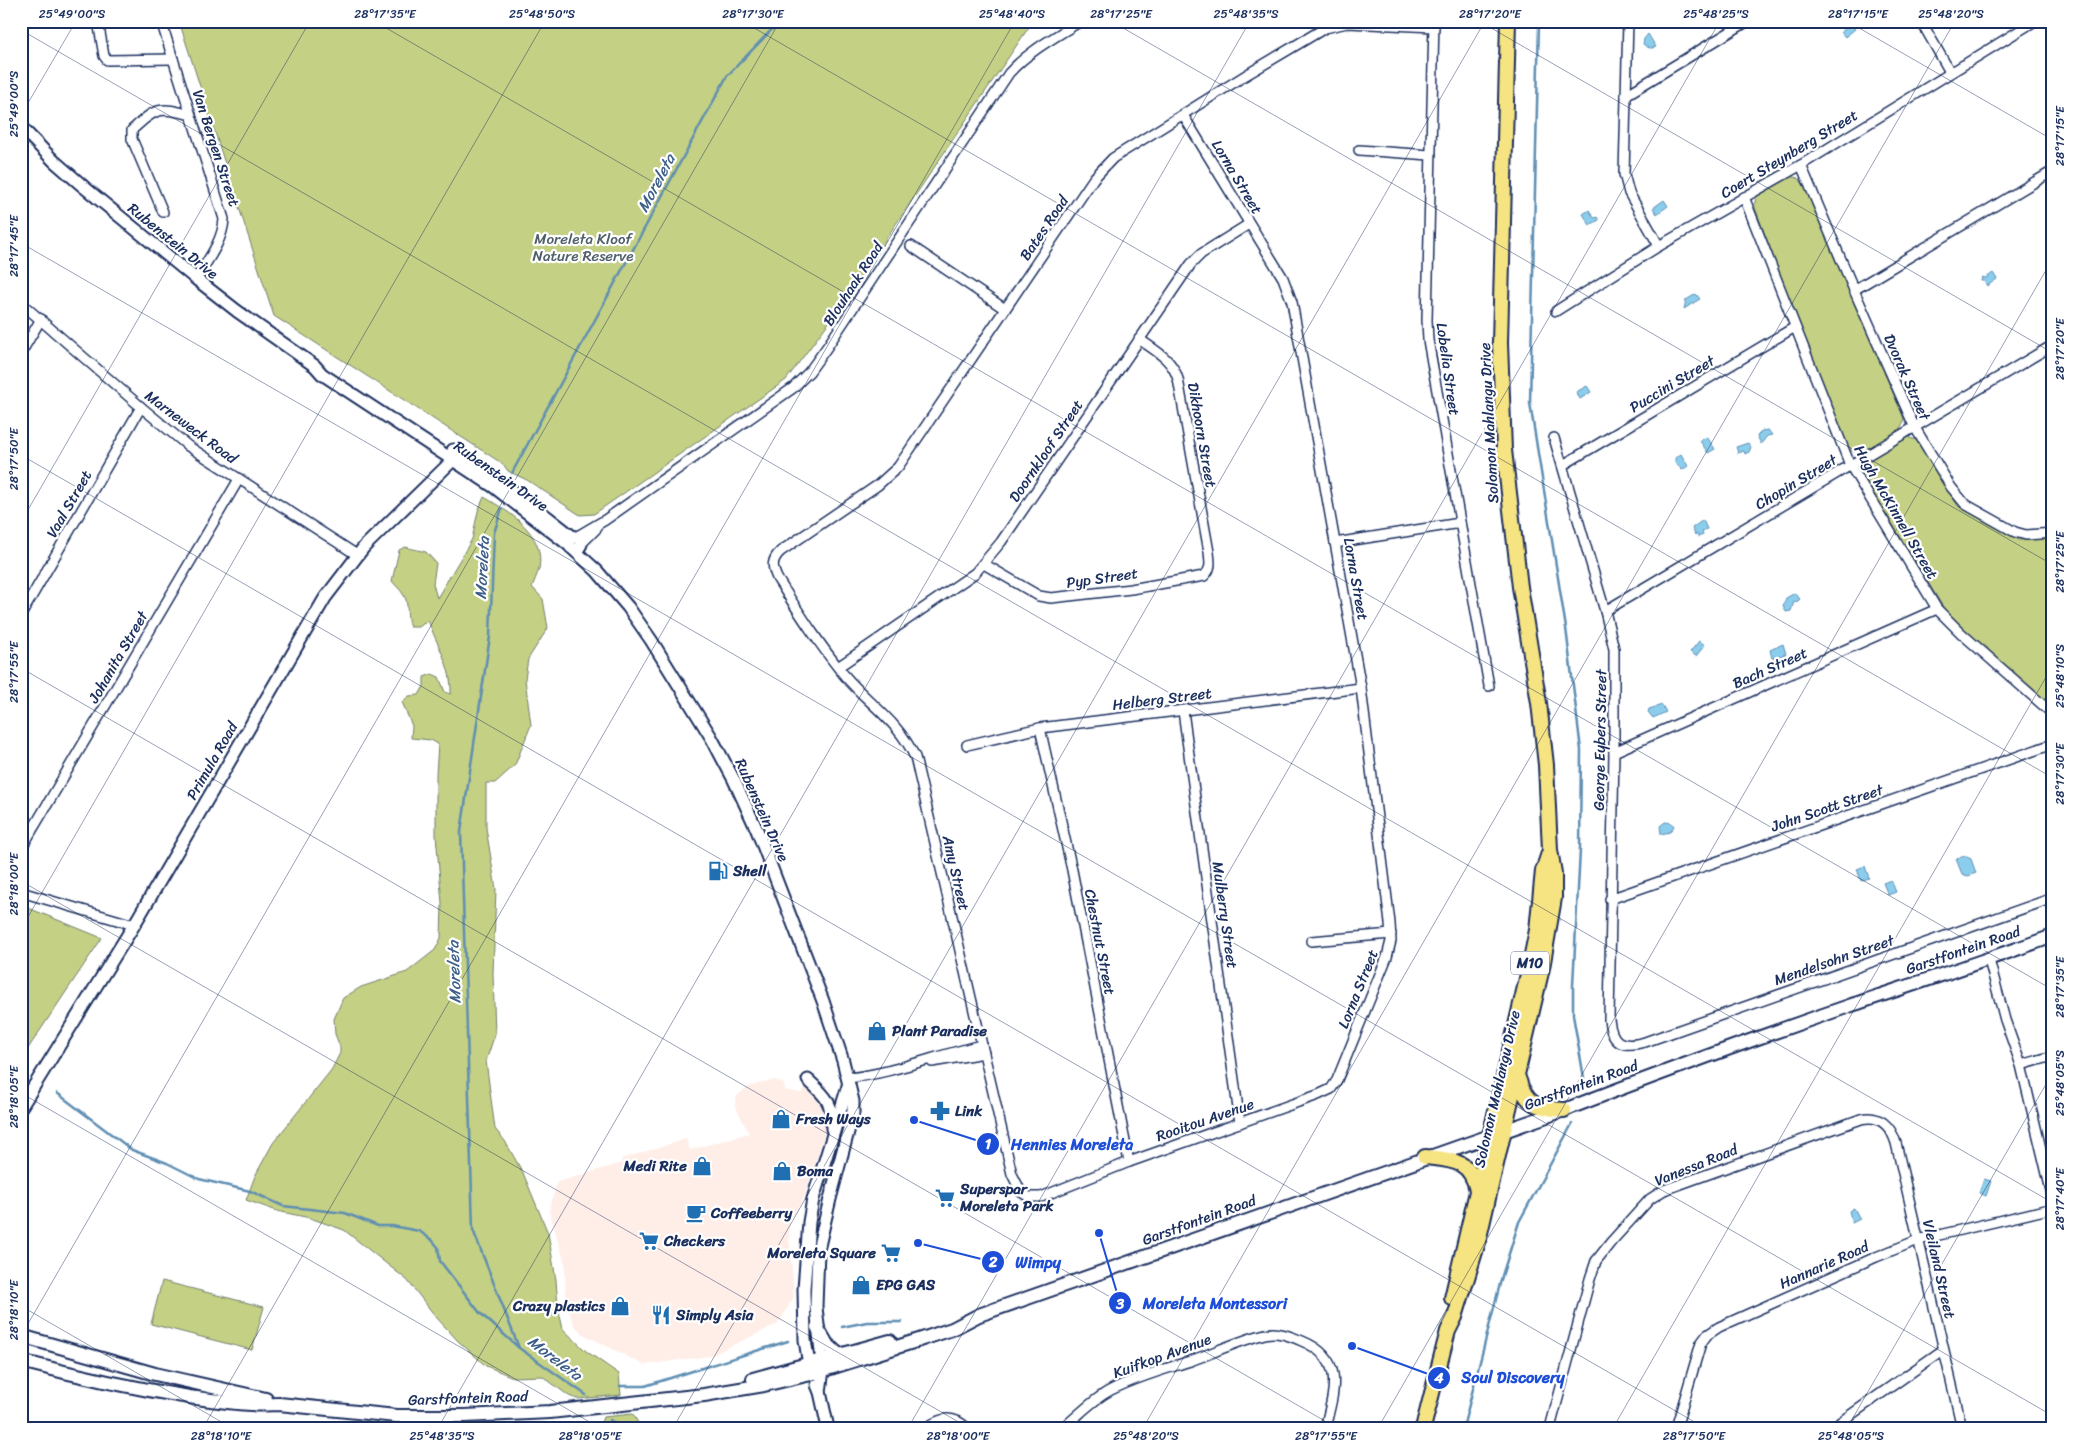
<svg xmlns="http://www.w3.org/2000/svg" width="2074" height="1449" viewBox="0 0 2074 1449" font-family="Sriracha,sans-serif">
<style>
.built{fill:#ffeee8}
.green{fill:#c4d083;stroke:#708070}
.water{fill:#8bcdec;stroke:#5e8eb3}
.lines{fill:none;stroke-linecap:round;stroke-linejoin:round}
.stream{stroke:#5e8eb3;stroke-width:2.5}
.minor-casing{stroke:#1b2f5e;stroke-width:12}
.tertiary-casing{stroke:#1b2f5e;stroke-width:15}
.secondary-casing{stroke:#1b2f5e;stroke-width:16}
.primary-casing{stroke:#1b2f5e;stroke-width:18}
.minor{stroke:#fff;stroke-width:9}
.tertiary{stroke:#fff;stroke-width:11}
.secondary{stroke:#fff;stroke-width:12}
.primary{stroke:#f6e381;stroke-width:14}
.ticks{fill:none;stroke:#1b2f5e;stroke-width:1;stroke-opacity:0.45}
.labels{text-anchor:middle;dominant-baseline:central;stroke-width:4.5;stroke-linejoin:round;paint-order:stroke}
.shield{fill:#fff;stroke:#5f6d8e;stroke-width:1}
.shield-label{font-size:14px;font-weight:bold;fill:#1b2f5e}
.street-label{font-size:15px;fill:#1b2f5e;stroke:#fff}
.park-label{font-size:15px;fill:#4e5f69;stroke:#fff}
.poi-label{font-size:15px;font-weight:bold;fill:#1b2f5e;stroke:#fff;text-anchor:start}
.water-label{font-size:16px;font-style:italic;fill:#3d5e89;stroke:#fff}
.leader{fill:none;stroke:#1d4ed8;stroke-width:2}
.callout-dot{fill:#1d4ed8;stroke:#fff;stroke-width:2}
.mark-label{font-size:15px;text-anchor:middle;font-weight:bold;fill:#fff}
.callout-label{font-size:16px;text-anchor:middle;font-weight:bold;fill:#1d4ed8;stroke:#fff;stroke-width:4.5;stroke-linejoin:round;paint-order:stroke}
.neatline{fill:none;stroke:#1b2f5e;stroke-width:2}
.ticks-label{font-size:12px;text-anchor:middle;fill:#1b2f5e}
</style>
<rect width="100%" height="100%" fill="#fff"/>
<filter id="ink" filterUnits="userSpaceOnUse"><feTurbulence type="fractalNoise" baseFrequency=".02" numOctaves="2"/><feDisplacementMap in="SourceGraphic" scale="10" xChannelSelector="R" yChannelSelector="G"/><feConvolveMatrix kernelMatrix="1 2 1 2 8 2 1 2 1" color-interpolation-filters="sRGB"/></filter>
<g filter="url(#ink)">
<polygon class="built" points="776,1080 784,1084 785,1090 801,1093 804,1089 811,1088 826,1101 828,1123 803,1201 790,1220 789,1234 794,1297 778,1324 710,1356 644,1365 583,1334 575,1326 566,1305 565,1264 549,1211 557,1182 622,1163 621,1159 686,1139 690,1150 749,1133 735,1106 736,1097 746,1088 763,1082"/>
<g class="green">
<polygon points="179,21 1033,21 838,310 786,380 594,514 580,515 527,480 508,471 503,464 274,316"/>
<polygon points="1788,176 1798,178 1804,185 1903,416 1904,421 1899,431 1860,454 1847,449 1803,337 1754,205 1757,195"/>
<polygon points="1907,437 1916,440 1958,506 2019,540 2053,538 2053,707 1948,615 1863,476 1863,466 1869,460"/>
<path d="M484,497C510,512 546,534 539,569C537,575 534,582 532,587L543,599L548,628L528,659L525,679L531,725L515,765L495,783H486V828L496,889L493,973L495,1034L486,1061L495,1129L505,1141L523,1173L548,1233L556,1280L558,1307L563,1329L586,1351L619,1374L621,1395L577,1399L569,1396L542,1376L513,1377L486,1366L458,1341L436,1317L407,1280L344,1230L310,1218L277,1211L246,1200L255,1176L273,1143L332,1069L340,1053V1047L335,1034L334,1019L343,998L361,987L407,972L435,950L441,938L442,903L436,835V774L438,744L431,740L411,738L412,726L402,702L409,696L419,695L424,686V677L432,674L439,677L445,692L451,694C452,666 437,646 428,620L419,627H410C405,616 410,603 403,594C400,589 395,585 392,581L399,550L405,547L426,552L436,563L433,584L437,598L472,539L478,511Z"/>
<polygon points="21,905 102,938 21,1059"/>
<polygon points="162,1281 264,1307 252,1350 151,1324"/>
<polygon points="633,1414 641,1428 599,1428 603,1417"/>
</g>
<g class="water">
<polygon points="1851,24 1855,29 1845,37 1841,32"/>
<path d="M1648,34L1656,47C1650,49 1648,48 1643,44L1644,39Z"/>
<polygon points="1664,200 1668,206 1657,214 1653,208"/>
<polygon points="1589,210 1594,218 1597,217 1599,220 1590,225 1583,214"/>
<polygon points="1993,273 1997,279 1987,286 1984,281 1981,281 1982,277 1986,278"/>
<polygon points="1696,294 1700,299 1684,309 1686,300"/>
<polygon points="1587,386 1591,392 1580,399 1576,392"/>
<polygon points="1768,430 1772,435 1767,436 1761,444 1757,436 1762,431"/>
<polygon points="1707,437 1715,449 1708,453 1700,441"/>
<polygon points="1748,443 1751,447 1749,452 1745,454 1744,451 1738,453 1736,447"/>
<polygon points="1681,454 1688,466 1682,470 1675,462 1675,458"/>
<polygon points="1703,520 1707,529 1702,531 1703,535 1698,537 1697,534 1695,535 1692,528"/>
<polygon points="1795,593 1800,599 1798,601 1794,602 1791,611 1786,612 1783,606 1786,598"/>
<polygon points="1699,641 1705,645 1696,656 1690,652"/>
<polygon points="1783,644 1786,654 1772,658 1770,650"/>
<polygon points="1662,705 1666,712 1653,718 1648,712 1649,709"/>
<polygon points="1665,822 1672,823 1674,826 1670,832 1661,834 1660,826"/>
<polygon points="1965,856 1971,859 1976,873 1968,876 1962,874 1956,859"/>
<polygon points="1865,866 1869,878 1861,881 1857,869"/>
<polygon points="1891,880 1896,892 1888,895 1883,883"/>
<polygon points="1984,1179 1991,1181 1986,1196 1979,1193"/>
<polygon points="1854,1208 1860,1219 1852,1223 1849,1211"/>
</g>
<g class="lines">
<g class="stream">
<polyline points="1539,21 1530,403 1566,628 1581,750 1580,850 1573,985 1573,1015 1584,1078"/>
<polyline points="512,473 727,76 780,21"/>
<polyline points="502,508 494,533 490,636 461,832 473,1230 519,1348 586,1395"/>
<polyline points="57,1093 132,1150 167,1163 199,1179 250,1191 283,1206 345,1213 378,1226 392,1226 419,1231 432,1240 438,1247 440,1261 480,1313 518,1347"/>
<polyline points="842,1327 867,1322 902,1322"/>
<polyline points="620,1386 645,1386 788,1341"/>
<polyline points="610,1420 622,1428"/>
<polyline points="1463,1428 1502,1276 1519,1222 1572,1124"/>
</g>
<defs>
<g id="minor">
<polyline points="98,21 104,56 107,60 173,59"/>
<path d="M161,21L224,219C223,241 207,261 196,279"/>
<polyline points="1434,21 1427,320 1428,340 1489,686"/>
<polyline points="1628,21 1624,174 1629,193 1659,246"/>
<polyline points="1921,21 1950,72"/>
<polyline points="1626,95 1748,21"/>
<path d="M1183,115L1283,278L1292,302L1361,688L1390,923L1391,941L1387,957L1337,1080L1331,1089L1318,1095L1129,1162L1041,1197H1029L1021,1192L1012,1174L915,757C898,721 870,705 845,676C820,646 798,611 777,578C772,567 771,560 781,551L878,485L898,467L1094,178L1113,158L1246,75L1325,28L1347,23L1434,27"/>
<polyline points="1359,150 1430,155"/>
<polyline points="1801,165 1854,290 1914,426 1951,487 1965,504 2015,532 2026,535 2053,533"/>
<polyline points="1744,197 1850,465 1937,609 1961,633 2053,714"/>
<path d="M163,212L132,139V130C156,108 159,106 191,115"/>
<polyline points="911,246 1005,309"/>
<polyline points="1854,290 2053,171"/>
<polyline points="21,303 141,407 188,446 357,555"/>
<polyline points="1556,311 1659,246 1801,165 2035,21"/>
<polyline points="21,353 41,319"/>
<path d="M1554,438L1605,611L1614,649V752L1609,1020C1612,1044 1622,1048 1645,1042L2053,898"/>
<polyline points="1563,465 1795,327"/>
<path d="M576,537L605,520L793,388L809,372L827,347L1009,73C1029,51 1055,37 1081,21"/>
<polyline points="1335,543 1460,523"/>
<polyline points="581,544 596,529"/>
<path d="M984,564L1039,596L1051,598L1131,589L1204,576C1212,569 1210,562 1209,552L1178,379C1172,359 1156,351 1139,339"/>
<polyline points="1605,611 2053,345"/>
<polyline points="21,615 141,407"/>
<polyline points="838,667 975,573 1001,542 1191,264 1201,254 1249,224"/>
<polyline points="1183,711 1240,1123"/>
<polyline points="1040,728 1072,870 1129,1162"/>
<polyline points="967,745 1040,728 1361,688"/>
<polyline points="1614,752 1937,609"/>
<polyline points="21,849 239,479"/>
<polyline points="21,892 134,925"/>
<polyline points="1610,899 2053,744"/>
<polyline points="1311,941 1391,934"/>
<polyline points="1989,960 2005,1020 2021,1065 2053,1199"/>
<polyline points="932,1062 984,1053"/>
<polyline points="2021,1065 2053,1056"/>
<path d="M848,1078C894,1073 937,1055 982,1045"/>
<path d="M926,1428C941,1418 952,1414 967,1428"/>
<path d="M1063,1428C1078,1416 1093,1399 1111,1390C1136,1377 1166,1369 1193,1360C1217,1351 1241,1340 1265,1334C1278,1331 1290,1336 1302,1341C1346,1359 1334,1391 1325,1428"/>
<path d="M1550,1428L1590,1279L1596,1261L1611,1242L1650,1199L1664,1190L1861,1119C1880,1114 1891,1127 1896,1143L1962,1428"/>
<polyline points="1676,1428 1701,1343 1707,1335 1719,1327 1876,1257 1918,1240 2053,1208"/>
<polyline points="1832,1428 1943,1350"/>
</g>
<g id="tertiary">
<polyline points="21,127 54,161 84,187 196,279 237,311 315,366 322,374 494,487 569,545"/>
<polyline points="453,450 519,495 573,537"/>
<circle cx="575" cy="543" r="6"/>
<polyline points="574,550 597,571 628,607 651,640 711,737 734,780 757,830 823,1001 843,1061 853,1101 853,1113 830,1199 818,1250 816,1307 823,1370 820,1392"/>
<path d="M808,1080C827,1097 833,1103 832,1129"/>
<polyline points="21,1107 134,925 325,598 364,547 453,460 458,453"/>
<polyline points="810,1371 805,1340 804,1289 809,1222 813,1199 848,1086"/>
<polyline points="817,1385 820,1392 828,1428"/>
</g>
<g id="secondary">
<polyline points="817,1327 827,1344 839,1355"/>
<polyline points="21,1336 155,1374 266,1399"/>
<path d="M21,1361C77,1376 132,1388 189,1397C219,1401 249,1406 279,1404L396,1416H465L550,1412L704,1395L764,1385L811,1374L916,1341L952,1329L979,1315L1564,1110C1658,1074 1753,1039 1849,1006C1917,983 1985,961 2053,936"/>
<polyline points="753,1379 890,1341"/>
</g>
<g id="primary">
<path d="M1518,1078C1526,1105 1537,1108 1564,1110"/>
<path d="M1425,1157C1452,1160 1470,1159 1477,1190"/>
<polyline points="1452,1298 1528,974 1537,930 1543,871 1549,853"/>
<polyline points="1423,1428 1448,1331 1455,1317 1478,1242 1489,1194 1542,968 1554,898 1554,873 1550,850 1546,765 1539,703 1520,587 1504,450 1500,343 1508,21"/>
</g>
</defs>
<use href="#minor" class="minor-casing"/>
<use href="#tertiary" class="tertiary-casing"/>
<use href="#secondary" class="secondary-casing"/>
<use href="#primary" class="primary-casing"/>
<use href="#minor" class="minor"/>
<use href="#tertiary" class="tertiary"/>
<use href="#secondary" class="secondary"/>
<use href="#primary" class="primary"/>
</g>
</g>
<path class="ticks" d="M374,21L2053,990M742,21L2053,778M1111,21L2053,565M1479,21L2053,353M1847,21L2053,140M21,30L2053,1203M21,115L76,21M21,243L2053,1416M21,455L1705,1428M21,522L310,21M21,668L1337,1428M21,881L969,1428M21,929L545,21M21,1093L600,1428M21,1306L232,1428M21,1336L780,21M203,1428L1015,21M438,1428L1250,21M673,1428L1485,21M908,1428L1720,21M1143,1428L1955,21M1378,1428L2053,258M1613,1428L2053,665M1847,1428L2053,1072"/>
<defs>
<symbol id="fuel-bare" viewBox="-9 -9 18 18"><path d="M-5.5-6h7V0h2V4h1.3V-2.5L3-4.5l.8-.8L6-3V5H2.5V1h-1V6h-7ZM-4.2-4.7v3.2H.2V-4.7Z" fill="#1f6fb2" stroke="#fff" stroke-width="2.5" paint-order="stroke"/></symbol>
<symbol id="shop-bare" viewBox="-9 -9 18 18"><path d="M-5-2.5h2.3a2.7 3.5 0 0 1 5.4 0H5L5.5 6h-11ZM-1.5-2.5h3a1.5 2.3 0 0 0-3 0Z" fill="#1f6fb2" stroke="#fff" stroke-width="2.5" paint-order="stroke"/></symbol>
<symbol id="pharmacy-bare" viewBox="-9 -9 18 18"><path d="M-2-6h4v4h4v4h-4v4h-4v-4h-4v-4h4Z" fill="#1f6fb2" stroke="#fff" stroke-width="2.5" paint-order="stroke"/></symbol>
<symbol id="supermarket-bare" viewBox="-9 -9 18 18"><path d="M-6-5.5h2.5l.6 2H6L4.5 2H-2.5L-4.4-4H-6ZM-1.5 3.2a1.3 1.3 0 1 0 .1 0ZM3 3.2a1.3 1.3 0 1 0 .1 0Z" fill="#1f6fb2" stroke="#fff" stroke-width="2.5" paint-order="stroke"/></symbol>
<symbol id="cafe-bare" viewBox="-9 -9 18 18"><path d="M-5.5-4.5H6V0H3Q3 3.5 0 3.5H-2.5Q-5.5 3.5-5.5 0ZM3-3.2v2h1.7v-2ZM-6 4.5H4V6H-6Z" fill="#1f6fb2" stroke="#fff" stroke-width="2.5" paint-order="stroke"/></symbol>
<symbol id="restaurant-bare" viewBox="-9 -9 18 18"><path d="M-5-6h1v4h1v-4h1v4h1v-4h1v5L-1.5 .5V6h-2V.5L-5-1ZM5-6V6H3V1.5H1.5Q1.5-4 5-6Z" fill="#1f6fb2" stroke="#fff" stroke-width="2.5" paint-order="stroke"/></symbol>
</defs>
<g fill-rule="evenodd">
<use href="#fuel-bare" x="704" y="857" width="28" height="28"/>
<use href="#shop-bare" x="863" y="1017" width="28" height="28"/>
<use href="#pharmacy-bare" x="926" y="1097" width="28" height="28"/>
<use href="#shop-bare" x="767" y="1105" width="28" height="28"/>
<use href="#shop-bare" x="688" y="1152" width="28" height="28"/>
<use href="#shop-bare" x="768" y="1157" width="28" height="28"/>
<use href="#supermarket-bare" x="931" y="1184" width="28" height="28"/>
<use href="#cafe-bare" x="682" y="1199" width="28" height="28"/>
<use href="#supermarket-bare" x="635" y="1227" width="28" height="28"/>
<use href="#supermarket-bare" x="877" y="1239" width="28" height="28"/>
<use href="#shop-bare" x="847" y="1271" width="28" height="28"/>
<use href="#shop-bare" x="606" y="1292" width="28" height="28"/>
<use href="#restaurant-bare" x="647" y="1301" width="28" height="28"/>
</g>
<g class="labels">
<rect class="shield" x="1511" y="951.5" width="38" height="23" rx="4"/>
<g class="shield-label">
<text x="1530" y="963">M10</text>
</g>
<g class="street-label">
<text transform="translate(216 148) rotate(72)">Van Bergen Street</text>
<text transform="translate(1789 154) rotate(-31)">Coert Steynberg Street</text>
<text transform="translate(1237 177) rotate(59)">Lorna Street</text>
<text transform="translate(1044 228) rotate(-56)">Bates Road</text>
<text transform="translate(173 241) rotate(39)">Rubenstein Drive</text>
<text transform="translate(853 284) rotate(-57)">Blouhaak Road</text>
<text transform="translate(1448 369) rotate(82)">Lobelia Street</text>
<text transform="translate(1907 377) rotate(66)">Dvorak Street</text>
<text transform="translate(1672 384) rotate(-31)">Puccini Street</text>
<text transform="translate(1489 423) rotate(-93)">Solomon Mahlangu Drive</text>
<text transform="translate(191 427) rotate(37)">Marneweck Road</text>
<text transform="translate(1202 435) rotate(80)">Dikhoorn Street</text>
<text transform="translate(1046 451) rotate(-56)">Doornkloof Street</text>
<text transform="translate(501 476) rotate(35)">Rubenstein Drive</text>
<text transform="translate(1796 482) rotate(-31)">Chopin Street</text>
<text transform="translate(69 504) rotate(-60)">Vaal Street</text>
<text transform="translate(1896 512) rotate(60)">Hugh McKinnell Street</text>
<text transform="translate(1102 578) rotate(-8)">Pyp Street</text>
<text transform="translate(1356 579) rotate(80)">Lorna Street</text>
<text transform="translate(118 657) rotate(-60)">Johanita Street</text>
<text transform="translate(1770 668) rotate(-24)">Bach Street</text>
<text transform="translate(1162 699) rotate(-7)">Helberg Street</text>
<text transform="translate(1600 740) rotate(-89)">George Eybers Street</text>
<text transform="translate(212 761) rotate(-60)">Primula Road</text>
<text transform="translate(1827 808) rotate(-19)">John Scott Street</text>
<text transform="translate(762 810) rotate(66)">Rubenstein Drive</text>
<text transform="translate(956 873) rotate(77)">Amy Street</text>
<text transform="translate(1225 915) rotate(82)">Mulberry Street</text>
<text transform="translate(1100 942) rotate(79)">Chestnut Street</text>
<text transform="translate(1963 950) rotate(-19)">Garstfontein Road</text>
<text transform="translate(1834 960) rotate(-19)">Mendelsohn Street</text>
<text transform="translate(1358 989) rotate(-68)">Lorna Street</text>
<text transform="translate(1581 1085) rotate(-20)">Garstfontein Road</text>
<text transform="translate(1497 1089) rotate(-77)">Solomon Mahlangu Drive</text>
<text transform="translate(1205 1120) rotate(-19)">Rooitou Avenue</text>
<text transform="translate(1696 1165) rotate(-22)">Vanessa Road</text>
<text transform="translate(1199 1220) rotate(-20)">Garstfontein Road</text>
<text transform="translate(1824 1265) rotate(-24)">Hannarie Road</text>
<text transform="translate(1939 1269) rotate(77)">Vleiland Street</text>
<text transform="translate(1162 1356) rotate(-20)">Kuifkop Avenue</text>
<text transform="translate(468 1398) rotate(-2)">Garstfontein Road</text>
</g>
<g class="park-label">
<text x="583" y="239">Moreleta Kloof<tspan x="583" dy="17">Nature Reserve</tspan></text>
</g>
<g class="poi-label">
<text x="733" y="871">Shell</text>
<text x="892" y="1031">Plant Paradise</text>
<text x="955" y="1111">Link</text>
<text x="796" y="1119">Fresh Ways</text>
<text x="687" y="1166" text-anchor="end">Medi Rite</text>
<text x="797" y="1171">Boma</text>
<text x="960" y="1189">Superspar<tspan x="960" dy="17">Moreleta Park</tspan></text>
<text x="711" y="1213">Coffeeberry</text>
<text x="664" y="1241">Checkers</text>
<text x="876" y="1253" text-anchor="end">Moreleta Square</text>
<text x="876" y="1285">EPG GAS</text>
<text x="605" y="1306" text-anchor="end">Crazy plastics</text>
<text x="676" y="1315">Simply Asia</text>
</g>
<g class="water-label">
<text transform="translate(656 183) rotate(-62)">Moreleta</text>
<text transform="translate(482 568) rotate(-87)">Moreleta</text>
<text transform="translate(454 972) rotate(-92)">Moreleta</text>
<text transform="translate(555 1358) rotate(37)">Moreleta</text>
</g>
</g>
<path class="leader" d="M914 1120L988 1144M918 1243L993 1262M1099 1233L1120 1303M1352 1346L1439 1378"/>
<g class="callout-dot">
<circle cx="914" cy="1120" r="5"/>
<circle cx="918" cy="1243" r="5"/>
<circle cx="1099" cy="1233" r="5"/>
<circle cx="1352" cy="1346" r="5"/>
<circle cx="988" cy="1144" r="12"/>
<circle cx="993" cy="1262" r="12"/>
<circle cx="1120" cy="1303" r="12"/>
<circle cx="1439" cy="1378" r="12"/>
</g>
<g class="mark-label">
<text x="988" y="1149">1</text>
<text x="993" y="1267">2</text>
<text x="1120" y="1309">3</text>
<text x="1439" y="1383">4</text>
</g>
<g class="callout-label">
<text x="1072" y="1150">Hennies Moreleta</text>
<text x="1038" y="1268">Wimpy</text>
<text x="1215" y="1309">Moreleta Montessori</text>
<text x="1513" y="1383">Soul Discovery</text>
</g>
<rect width="2074" height="1449" fill="none" stroke="#fff" stroke-width="55"/>
<rect x="28" y="28" width="2018" height="1394" class="neatline"/>
<g class="ticks-label">
<text x="72" y="18">25°49'00"S</text>
<text x="385" y="18">28°17'35"E</text>
<text x="542" y="18">25°48'50"S</text>
<text x="753" y="18">28°17'30"E</text>
<text x="1012" y="18">25°48'40"S</text>
<text x="1121" y="18">28°17'25"E</text>
<text x="1246" y="18">25°48'35"S</text>
<text x="1490" y="18">28°17'20"E</text>
<text x="1716" y="18">25°48'25"S</text>
<text x="1858" y="18">28°17'15"E</text>
<text x="1951" y="18">25°48'20"S</text>
<text transform="translate(14 104) rotate(-90)" y="4">25°49'00"S</text>
<text transform="translate(2060 136) rotate(-90)" y="4">28°17'15"E</text>
<text transform="translate(14 246) rotate(-90)" y="4">28°17'45"E</text>
<text transform="translate(2060 349) rotate(-90)" y="4">28°17'20"E</text>
<text transform="translate(14 459) rotate(-90)" y="4">28°17'50"E</text>
<text transform="translate(2060 562) rotate(-90)" y="4">28°17'25"E</text>
<text transform="translate(14 672) rotate(-90)" y="4">28°17'55"E</text>
<text transform="translate(2060 676) rotate(-90)" y="4">25°48'10"S</text>
<text transform="translate(2060 774) rotate(-90)" y="4">28°17'30"E</text>
<text transform="translate(14 884) rotate(-90)" y="4">28°18'00"E</text>
<text transform="translate(2060 987) rotate(-90)" y="4">28°17'35"E</text>
<text transform="translate(2060 1083) rotate(-90)" y="4">25°48'05"S</text>
<text transform="translate(14 1097) rotate(-90)" y="4">28°18'05"E</text>
<text transform="translate(2060 1199) rotate(-90)" y="4">28°17'40"E</text>
<text transform="translate(14 1310) rotate(-90)" y="4">28°18'10"E</text>
<text x="221" y="1440">28°18'10"E</text>
<text x="442" y="1440">25°48'35"S</text>
<text x="590" y="1440">28°18'05"E</text>
<text x="958" y="1440">28°18'00"E</text>
<text x="1146" y="1440">25°48'20"S</text>
<text x="1326" y="1440">28°17'55"E</text>
<text x="1694" y="1440">28°17'50"E</text>
<text x="1851" y="1440">25°48'05"S</text>
</g>
</svg>
